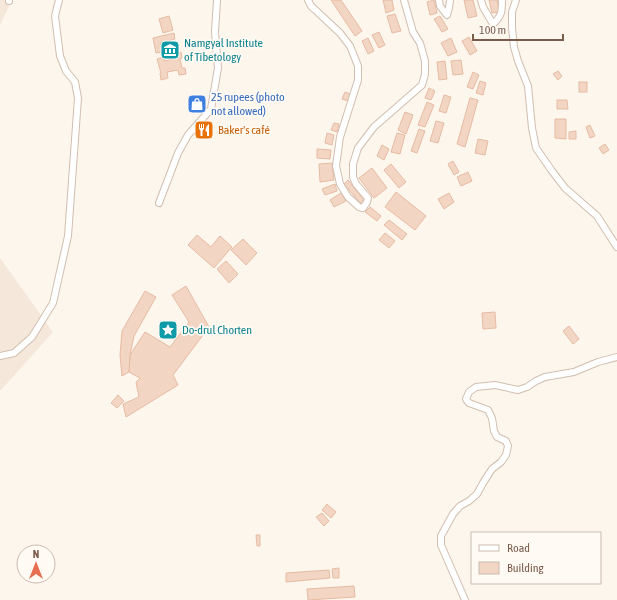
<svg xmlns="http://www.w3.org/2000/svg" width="617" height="600" viewBox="0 0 617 600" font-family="'Asap Condensed',sans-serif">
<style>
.residential{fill:#f5e8da}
.building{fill:#f3d5c3;stroke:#e6bba3}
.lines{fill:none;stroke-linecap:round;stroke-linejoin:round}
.street-casing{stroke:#d1beb0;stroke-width:8}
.street{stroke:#fff;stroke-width:6}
.labels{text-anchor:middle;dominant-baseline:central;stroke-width:3.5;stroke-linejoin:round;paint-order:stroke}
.culture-label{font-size:12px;fill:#0d838f;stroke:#fffaf3;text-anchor:start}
.shop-label{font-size:12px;fill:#366cbe;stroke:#fffaf3;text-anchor:start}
.food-label{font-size:12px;fill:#c56008;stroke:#fffaf3;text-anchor:start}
</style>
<rect width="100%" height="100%" fill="#fdf6ec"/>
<g class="residential">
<polygon points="0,0 12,0 0,25"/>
<polygon points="0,258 53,332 0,391"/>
</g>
<g class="building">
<polygon points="331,0 341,0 362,31 355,36"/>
<polygon points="383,0 392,0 394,10 386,13"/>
<polygon points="434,0 437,13 430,15 427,2"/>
<polygon points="464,0 473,0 477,16 468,18"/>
<polygon points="489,0 497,0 500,12 492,13"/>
<polygon points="395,14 401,31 392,33 387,16"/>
<polygon points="169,16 173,30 163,33 159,19"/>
<polygon points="440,16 448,29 442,32 434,19"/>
<polygon points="379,32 385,45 379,48 372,35"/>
<polygon points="174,33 175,39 160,43 163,52 156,53 153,38"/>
<polygon points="469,37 477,51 470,55 462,41"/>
<polygon points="368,38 374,51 368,54 362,41"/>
<polygon points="451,38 457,52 448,56 441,43"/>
<polygon points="181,52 182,58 180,59 182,68 185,68 186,74 179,75 178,70 167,72 168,78 161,80 160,73 161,73 157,59 164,57 164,61 176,58 175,54"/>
<polygon points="461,60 463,74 453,75 451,61"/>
<polygon points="445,61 447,79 439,80 437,62"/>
<polygon points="558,71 562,76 558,80 553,74"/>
<polygon points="473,72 479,75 473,89 467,87"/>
<polygon points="480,81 486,83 483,95 476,93"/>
<rect x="579" y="82" width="8" height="10"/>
<polygon points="429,88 435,91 431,100 425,98"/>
<polygon points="345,92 350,94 348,101 342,99"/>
<polygon points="444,95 451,97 446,113 439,111"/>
<polygon points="470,98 478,100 465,147 457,144"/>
<polygon points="557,100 567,100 568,109 557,109"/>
<polygon points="427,102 434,105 425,127 418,125"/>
<polygon points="405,112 413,115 406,134 398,130"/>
<polygon points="555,119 566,119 566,139 555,138"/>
<polygon points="436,121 444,123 438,143 430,141"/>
<polygon points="334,123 339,124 337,132 331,130"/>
<polygon points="590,125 595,136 590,138 586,127"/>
<polygon points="419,129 425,131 417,153 411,151"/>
<polygon points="576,131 576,139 569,139 569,132"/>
<polygon points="327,133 334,135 332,145 325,143"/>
<polygon points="397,133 405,135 400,154 391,152"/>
<polygon points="478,139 488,141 485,155 475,153"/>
<polygon points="605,144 609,150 603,154 599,148"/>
<polygon points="382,145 389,149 384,160 377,156"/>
<polygon points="317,149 331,150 330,159 317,158"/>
<polygon points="453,161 459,172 454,175 448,164"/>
<polygon points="332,163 334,180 320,182 319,164"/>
<polygon points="391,164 406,182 399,188 384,170"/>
<polygon points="372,168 387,188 374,198 359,178"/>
<polygon points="468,172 472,181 461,186 457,177"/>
<polygon points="348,180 364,200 360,203 344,184"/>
<polygon points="335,184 337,191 325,195 322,189"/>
<polygon points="396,192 426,216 415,230 385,207"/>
<polygon points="341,193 346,201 334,207 330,200"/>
<polygon points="449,193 454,202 444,209 438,199"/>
<polygon points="370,207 381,216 377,221 365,212"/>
<polygon points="389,220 407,234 402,240 384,225"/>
<polygon points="385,233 395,241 389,248 379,240"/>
<polygon points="197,235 211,247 220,236 232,247 214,268 188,245"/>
<polygon points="243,239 257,253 246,265 231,250"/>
<polygon points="226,261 238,274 229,283 217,269"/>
<polygon points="186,286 209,327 173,375 178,385 126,417 123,404 139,397 136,382 140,378 129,372 130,355 145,332 170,347 189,322 172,295"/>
<polygon points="145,291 156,297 134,336 130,355 129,372 122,376 120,355 122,331"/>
<polygon points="495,312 496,328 483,329 482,313"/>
<polygon points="569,326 579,339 573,344 563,331"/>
<polygon points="118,395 124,401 117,408 111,403"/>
<polygon points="327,504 336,512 331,518 322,510"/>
<polygon points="322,513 329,521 324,526 316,517"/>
<polygon points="256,535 260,535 260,546 257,546"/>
<polygon points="339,568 339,578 333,578 332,569"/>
<polygon points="329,570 330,578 286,582 286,573"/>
<polygon points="354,586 355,597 308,600 307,589"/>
</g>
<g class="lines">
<defs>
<g id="street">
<polyline points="9,0 9,1"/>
<polyline points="308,0 311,6 340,33 350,46 358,66 358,80 340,137 336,166 340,184 348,197 359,207 363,208 367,202 368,198 356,184 353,177 353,164 358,148 374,127 422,85 425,74 425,61 420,43 413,32 404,0"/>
<polyline points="439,0 440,6 447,15 449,8 450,0"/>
<path d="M481,0L483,7L493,24C502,16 502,11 502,0"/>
<polyline points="516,0 512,12 512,28 514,47 518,61 528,86 532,128 536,148 552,171 565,188 597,216 617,247"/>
<polyline points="159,203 178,153 188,135 211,109 218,68 215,32 217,0"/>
<polyline points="0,356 14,353 32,337 53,303 68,236 78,98 75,82 66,71 60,56 55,16 59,0"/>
<polyline points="465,600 441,545 441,536 453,514 460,506 469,501 477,494 483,483 492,469 501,462 506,455 508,446 506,441 497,437 494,431 492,418 488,410 469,403 466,399 469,392 476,387 495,385 518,390 527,387 536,381 545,377 574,372 598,362 617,357"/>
</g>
</defs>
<use href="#street" class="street-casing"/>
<use href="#street" class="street"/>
</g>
<defs>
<symbol id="museum-square" viewBox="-11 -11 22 22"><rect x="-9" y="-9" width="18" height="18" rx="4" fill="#0f9aa8" stroke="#fffaf3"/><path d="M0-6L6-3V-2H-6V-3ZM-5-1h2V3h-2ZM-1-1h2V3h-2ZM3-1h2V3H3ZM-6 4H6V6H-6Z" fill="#fff"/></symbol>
<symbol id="shop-square" viewBox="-11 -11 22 22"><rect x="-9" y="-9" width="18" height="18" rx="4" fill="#3f7fe0" stroke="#fffaf3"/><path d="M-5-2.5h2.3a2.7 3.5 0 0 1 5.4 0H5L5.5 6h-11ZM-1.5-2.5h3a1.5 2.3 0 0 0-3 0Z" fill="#fff"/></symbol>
<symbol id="restaurant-square" viewBox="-11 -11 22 22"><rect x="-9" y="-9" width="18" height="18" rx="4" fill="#e8710a" stroke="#fffaf3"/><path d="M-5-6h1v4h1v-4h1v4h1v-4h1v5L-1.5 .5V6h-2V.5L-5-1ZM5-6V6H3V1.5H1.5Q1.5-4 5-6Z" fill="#fff"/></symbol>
<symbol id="sight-square" viewBox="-11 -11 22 22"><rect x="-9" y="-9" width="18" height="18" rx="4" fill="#0f9aa8" stroke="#fffaf3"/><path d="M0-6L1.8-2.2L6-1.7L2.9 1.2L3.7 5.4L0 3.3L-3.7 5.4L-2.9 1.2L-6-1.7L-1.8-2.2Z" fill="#fff"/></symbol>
</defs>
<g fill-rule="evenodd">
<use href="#museum-square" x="159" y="39" width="22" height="22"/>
<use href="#shop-square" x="186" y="93" width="22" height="22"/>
<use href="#restaurant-square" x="193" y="119" width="22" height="22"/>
<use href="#sight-square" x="157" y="319" width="22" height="22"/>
</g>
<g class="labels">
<g class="culture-label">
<text x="184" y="43">Namgyal Institute<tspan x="184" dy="14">of Tibetology</tspan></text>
<text x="182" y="330">Do-drul Chorten</text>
</g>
<g class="shop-label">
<text x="211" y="97">25 rupees (photo<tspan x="211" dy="14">not allowed)</tspan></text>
</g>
<g class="food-label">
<text x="218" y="130">Baker's café</text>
</g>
</g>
<rect x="471" y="532" width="130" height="52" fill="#fffaf3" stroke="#cabbb1"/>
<rect x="479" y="545" width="20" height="6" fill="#ffffff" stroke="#cabbb1"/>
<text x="507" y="552" font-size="12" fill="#7a5c4d">Road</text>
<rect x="479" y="562" width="20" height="12" fill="#f3d5c3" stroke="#cabbb1"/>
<text x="507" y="572" font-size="12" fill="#7a5c4d">Building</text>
<g transform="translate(36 564)"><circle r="19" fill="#fffaf3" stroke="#cabbb1"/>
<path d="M0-3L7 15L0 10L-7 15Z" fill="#e76f51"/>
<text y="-6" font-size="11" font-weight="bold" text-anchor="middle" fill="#7a5c4d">N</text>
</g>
<path d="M473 34v6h90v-6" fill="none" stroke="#7a5c4d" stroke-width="2"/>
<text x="479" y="34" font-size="12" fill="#7a5c4d" stroke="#fffaf3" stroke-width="3" paint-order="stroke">100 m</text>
</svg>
